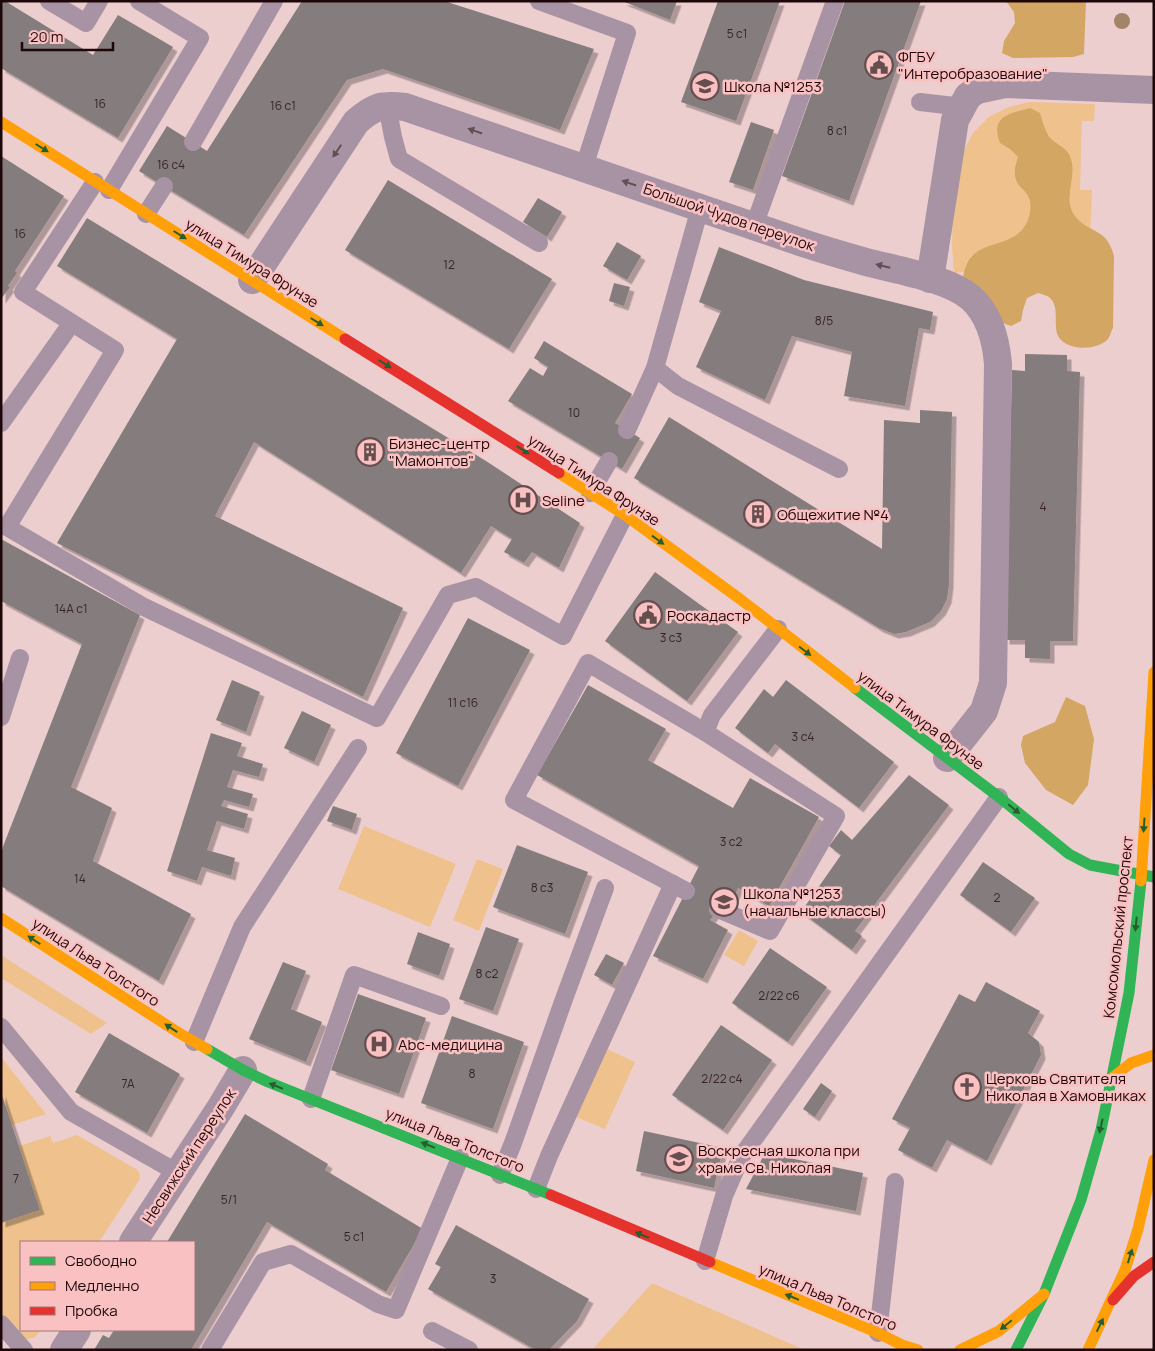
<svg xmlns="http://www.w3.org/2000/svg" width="1155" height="1351" viewBox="0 0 1155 1351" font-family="Manrope,sans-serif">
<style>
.green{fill:#efc28d}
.forest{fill:#d3a664}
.building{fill:#847c7d;filter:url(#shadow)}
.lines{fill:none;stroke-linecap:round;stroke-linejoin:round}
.lane{stroke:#a893a4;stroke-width:18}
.street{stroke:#a893a4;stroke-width:28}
.fast{stroke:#30b455;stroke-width:11}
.slow{stroke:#ff9f0a;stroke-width:11}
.jam{stroke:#e5322d;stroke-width:11}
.tree{fill:#a38467}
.oneway{fill:#634d56}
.oneway2{fill:#275e2f}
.labels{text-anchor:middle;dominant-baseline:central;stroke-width:5;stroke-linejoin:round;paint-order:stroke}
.number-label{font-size:12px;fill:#382426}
.poi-label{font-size:15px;fill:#1e0709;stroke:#fac1c2;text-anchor:start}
.street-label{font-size:15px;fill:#1e0709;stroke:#fac1c2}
</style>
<defs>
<filter id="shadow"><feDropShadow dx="4.5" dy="4.5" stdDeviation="0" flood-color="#0004"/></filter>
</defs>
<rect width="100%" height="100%" fill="#edcecf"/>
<g class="green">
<polygon points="1029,102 1095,104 1094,121 1082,121 1080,190 1092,190 1089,260 954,273 952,246 953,186 957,164 973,133 990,116 1009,107"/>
<polygon points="364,826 456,864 430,927 338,889"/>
<polygon points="477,859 503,869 479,931 453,920"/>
<polygon points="739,930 758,941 744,966 724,955"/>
<polygon points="1,955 107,1023 91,1034 1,978"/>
<polygon points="607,1049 635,1062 605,1129 576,1117"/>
<polygon points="1,1057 46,1114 12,1125 1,1092"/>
<polygon points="77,1135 136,1169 139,1172 140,1179 99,1242 21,1242 21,1330 41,1330 34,1338 26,1339 1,1312 1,1223 40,1210 19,1146 50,1136 53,1143"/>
<polygon points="652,1283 805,1350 592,1350"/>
</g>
<g class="forest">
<polygon points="1006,1 1086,1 1084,54 1073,57 1013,58 1002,53 1004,41 1015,23 1014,12"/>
<path d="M1030,108L1040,113C1042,120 1044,128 1048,135C1055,146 1067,145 1071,159C1077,178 1062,199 1075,216C1090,235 1106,226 1114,256L1113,328C1111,331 1110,337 1108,339C1098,350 1072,351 1061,340C1050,329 1062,308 1049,297C1046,295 1041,294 1038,293L1027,298L1023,310L1021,321L1011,326L1000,322L963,278C969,234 1010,253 1026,224C1030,218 1032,205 1029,198C1027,191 1018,187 1016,180C1013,172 1016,164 1018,157L1010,149L1000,143C990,116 1008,114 1030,108Z"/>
<polygon points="1066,697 1085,706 1094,739 1088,785 1073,805 1046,790 1025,763 1021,745 1023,736 1055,722"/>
</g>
<g class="building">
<polygon points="1,1 5,1 93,55 118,15 173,47 118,138 1,68"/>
<polygon points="302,1 444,1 594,49 560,130 383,69 347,80 244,235 139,171 167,126 207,151"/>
<polygon points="622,1 677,1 670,20"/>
<polygon points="718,1 780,1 736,121 681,102"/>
<polygon points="845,1 921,1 849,201 782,176"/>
<polygon points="751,122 774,130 753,190 729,182"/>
<polygon points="1,156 64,196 15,271 17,273 8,286 10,287 1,299"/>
<polygon points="388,180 552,279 509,349 345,250"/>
<polygon points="538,198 562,212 547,237 523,222"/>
<polygon points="87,218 486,461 580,523 559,568 532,552 524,563 504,552 512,539 491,526 461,573 254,442 215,516 403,608 363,697 57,543 177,339 57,266"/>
<polygon points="617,242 641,256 627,280 603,266"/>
<polygon points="719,247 804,280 933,312 930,330 919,328 905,406 844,396 852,352 792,336 765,400 696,367 721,311 699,302"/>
<polygon points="614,283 630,287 624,306 609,301"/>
<polygon points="544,341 632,394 615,423 640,438 622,469 508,401 530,368 543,376 548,367 534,358"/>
<polygon points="1025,354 1067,355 1067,371 1080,372 1073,641 1050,641 1050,659 1025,658 1025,640 1005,640 1012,370 1025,371"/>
<polygon points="920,410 952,412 949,584 947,599 941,611 930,622 906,632 894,634 879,628 634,478 669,417 882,549 884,420 920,423"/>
<polygon points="1,539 140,615 71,787 112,808 93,861 191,914 159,981 1,886 1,853 4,844 82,644 1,601"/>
<polygon points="655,572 738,632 687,701 605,641"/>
<polygon points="468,618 530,650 458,786 396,753"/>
<polygon points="232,680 260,692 246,732 216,720"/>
<polygon points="786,680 894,762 859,808 775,744 768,753 735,728 764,689 773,697"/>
<polygon points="588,685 666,729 648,760 733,808 750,778 819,817 769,906 738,888 730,906 718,909 710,920 728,930 703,979 653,956 699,866 537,775"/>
<polygon points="302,711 331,725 314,762 284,748"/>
<polygon points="211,733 242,743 237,756 263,764 259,777 233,770 227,787 253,794 249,807 224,800 221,806 248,814 244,829 217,821 207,850 235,858 231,876 202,867 197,881 167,871"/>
<polygon points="909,775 949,805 855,931 862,936 852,950 801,912 841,855 829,846 841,830 852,840"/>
<polygon points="333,806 357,814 352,830 327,821"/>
<polygon points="517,845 588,872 565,934 493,907"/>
<polygon points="983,862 1035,898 1011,932 960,895"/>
<polygon points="486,927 519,939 493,1011 459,999"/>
<polygon points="418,932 450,944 439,976 407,964"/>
<polygon points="770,948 827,987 788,1042 732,1003"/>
<polygon points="606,954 624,963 612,985 594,975"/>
<polygon points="283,962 306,971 291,1009 322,1022 306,1062 249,1039"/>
<polygon points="986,982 1040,1011 1028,1033 1039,1042 1041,1055 987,1161 947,1140 932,1168 898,1150 910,1128 892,1119 959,994 975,1002"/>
<polygon points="358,994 426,1018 399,1094 331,1070"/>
<polygon points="452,1016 524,1042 493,1129 421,1103"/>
<polygon points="721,1025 772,1060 723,1130 672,1095"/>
<polygon points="109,1033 180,1074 147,1133 75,1092"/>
<polygon points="821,1083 832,1091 815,1117 803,1109"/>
<polygon points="1,1092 40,1210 1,1223"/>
<polygon points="245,1114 328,1164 325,1170 423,1229 386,1292 267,1222 191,1350 94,1350 103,1335 109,1338 114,1330 194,1330 194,1242 167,1242"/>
<polygon points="644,1131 723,1148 714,1188 636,1171"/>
<polygon points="765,1153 863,1173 856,1211 746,1189"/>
<polygon points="456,1225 589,1299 577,1321 549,1350 536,1350 428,1289 441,1267 435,1264"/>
</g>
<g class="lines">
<g class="lane">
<polyline points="49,1 86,23 99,1"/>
<polyline points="539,1 627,33 584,167"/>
<polyline points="920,102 963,107"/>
<polyline points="387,105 393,137 399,159 539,243"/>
<polyline points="193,142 274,1"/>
<polyline points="95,182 23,292 115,350 7,527 144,607 377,718 448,595 476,587 563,636 625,515"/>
<polyline points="109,190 200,38 139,1"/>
<polyline points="146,214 164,186"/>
<polyline points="754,226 835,1"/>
<polyline points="655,368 678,386 839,469"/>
<polyline points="1,423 71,324"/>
<polyline points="627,430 655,368 700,208"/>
<polyline points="590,493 609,461"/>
<polyline points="1,717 20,658"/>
<polyline points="705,732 836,816 770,931 718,909"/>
<polyline points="686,891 514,800 588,663 705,732 712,715 778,629"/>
<polyline points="1,1027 71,1112 178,1173"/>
<polyline points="194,1042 242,927 358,748"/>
<polyline points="311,1099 354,975 441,1006"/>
<polyline points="500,1175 513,1143 564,999 605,888"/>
<polyline points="536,1189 549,1156 673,884"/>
<polyline points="705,1261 724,1196 741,1157 999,797"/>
<polyline points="1,1324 24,1350"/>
<polyline points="432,1331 469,1350"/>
<polyline points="878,1333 895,1182"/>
<polyline points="210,1350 263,1262 291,1254 378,1304 396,1310 460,1158"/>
</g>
<g class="street">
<polyline points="930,279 955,120 968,96 977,90 1005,84 1154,90"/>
<path d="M252,280L356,122C374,106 382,104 405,107L803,243C824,250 845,256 866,262C896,270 948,278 971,298C990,315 996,340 998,364L993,683L984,711L947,758"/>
<polyline points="133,1242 221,1107 243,1070"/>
<polyline points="64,1350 77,1330"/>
</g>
<g class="fast">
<polyline points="855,688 999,797 1069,854 1090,865 1154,877"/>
<polyline points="207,1049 243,1070 268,1082 551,1195"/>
<polyline points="1016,1350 1044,1294 1081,1200 1101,1130 1129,993 1141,881"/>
</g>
<g class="slow">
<polyline points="1,122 345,339"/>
<polyline points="559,473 625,515 740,599 855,688"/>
<polyline points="1141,881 1154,672"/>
<polyline points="1,918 179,1033 207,1049"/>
<polyline points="1112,1078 1131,1063 1154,1055"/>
<polyline points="710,1262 878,1333 902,1345 918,1350"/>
<polyline points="960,1350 999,1331 1044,1294"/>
<polyline points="1088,1350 1125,1270 1138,1229 1154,1160"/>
</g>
<g class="jam">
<polyline points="345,339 559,473"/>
<polyline points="551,1195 710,1262"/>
<polyline points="1113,1300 1134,1276 1154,1262"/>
</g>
</g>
<circle class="tree" cx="1122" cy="21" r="8"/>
<defs><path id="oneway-solid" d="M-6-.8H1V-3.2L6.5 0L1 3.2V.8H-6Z" transform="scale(1.25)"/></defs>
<g class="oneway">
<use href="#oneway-solid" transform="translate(475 131) rotate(-161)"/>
<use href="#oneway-solid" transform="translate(337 151) rotate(124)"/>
<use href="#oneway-solid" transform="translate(629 183) rotate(-161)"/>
<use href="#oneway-solid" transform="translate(883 266) rotate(-166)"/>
</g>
<g class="oneway2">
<use href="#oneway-solid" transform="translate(42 148) rotate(32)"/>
<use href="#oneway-solid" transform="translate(180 235) rotate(32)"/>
<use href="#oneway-solid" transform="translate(317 322) rotate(32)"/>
<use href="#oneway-solid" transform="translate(385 364) rotate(32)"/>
<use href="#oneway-solid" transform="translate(523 450) rotate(32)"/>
<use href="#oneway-solid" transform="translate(658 540) rotate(36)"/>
<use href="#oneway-solid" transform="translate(805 651) rotate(37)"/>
<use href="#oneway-solid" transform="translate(1014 809) rotate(39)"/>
<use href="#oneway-solid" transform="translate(1144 825) rotate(94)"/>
<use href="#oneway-solid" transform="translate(1136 924) rotate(96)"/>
<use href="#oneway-solid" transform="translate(34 940) rotate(-147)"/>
<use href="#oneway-solid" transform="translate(171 1028) rotate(-147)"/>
<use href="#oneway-solid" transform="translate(276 1086) rotate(-158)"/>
<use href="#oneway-solid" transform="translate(1101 1126) rotate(103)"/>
<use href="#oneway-solid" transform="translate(428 1145) rotate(-158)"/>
<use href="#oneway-solid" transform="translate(642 1235) rotate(-157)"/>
<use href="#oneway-solid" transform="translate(1130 1256) rotate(-73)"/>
<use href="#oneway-solid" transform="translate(792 1297) rotate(-158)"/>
<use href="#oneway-solid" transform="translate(1006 1325) rotate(141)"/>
<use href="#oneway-solid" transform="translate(1100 1325) rotate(-64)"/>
</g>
<defs>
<symbol id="civic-ring" viewBox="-11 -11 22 22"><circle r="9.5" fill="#fac1c2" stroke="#664d4e" stroke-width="1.5"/><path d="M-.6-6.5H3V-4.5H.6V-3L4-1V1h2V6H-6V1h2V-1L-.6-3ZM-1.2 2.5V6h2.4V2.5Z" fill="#664d4e"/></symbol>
<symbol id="school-ring" viewBox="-11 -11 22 22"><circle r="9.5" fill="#fac1c2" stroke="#664d4e" stroke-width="1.5"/><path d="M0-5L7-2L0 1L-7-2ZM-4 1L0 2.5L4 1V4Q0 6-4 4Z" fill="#664d4e"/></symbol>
<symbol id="building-ring" viewBox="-11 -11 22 22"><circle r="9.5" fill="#fac1c2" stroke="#664d4e" stroke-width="1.5"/><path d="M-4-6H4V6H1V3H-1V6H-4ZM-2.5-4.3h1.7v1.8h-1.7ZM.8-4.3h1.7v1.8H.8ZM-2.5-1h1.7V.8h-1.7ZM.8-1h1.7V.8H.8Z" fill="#664d4e"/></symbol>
<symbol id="hospital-ring" viewBox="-11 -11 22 22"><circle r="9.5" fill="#fac1c2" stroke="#664d4e" stroke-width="1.5"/><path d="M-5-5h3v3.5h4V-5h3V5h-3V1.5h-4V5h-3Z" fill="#664d4e"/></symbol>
<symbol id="church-ring" viewBox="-11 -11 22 22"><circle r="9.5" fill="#fac1c2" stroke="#664d4e" stroke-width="1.5"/><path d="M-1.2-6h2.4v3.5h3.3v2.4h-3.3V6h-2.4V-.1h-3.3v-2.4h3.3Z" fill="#664d4e"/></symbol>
</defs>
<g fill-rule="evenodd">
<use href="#civic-ring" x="863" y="49" width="32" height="32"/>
<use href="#school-ring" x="689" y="70" width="32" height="32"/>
<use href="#building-ring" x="354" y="436" width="32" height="32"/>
<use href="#hospital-ring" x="507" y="484" width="32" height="32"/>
<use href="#building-ring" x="742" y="498" width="32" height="32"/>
<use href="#civic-ring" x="632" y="599" width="32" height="32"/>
<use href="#school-ring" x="708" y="886" width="32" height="32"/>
<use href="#hospital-ring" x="363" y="1028" width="32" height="32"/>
<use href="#church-ring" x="951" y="1071" width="32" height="32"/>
<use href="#school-ring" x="663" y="1143" width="32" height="32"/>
</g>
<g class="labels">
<g class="number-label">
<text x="737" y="33">5 с1</text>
<text x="100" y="103">16</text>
<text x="283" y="105">16 с1</text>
<text x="837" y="130">8 с1</text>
<text x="171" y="164">16 с4</text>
<text x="20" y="233">16</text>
<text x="449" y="264">12</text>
<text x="824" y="320">8/5</text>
<text x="574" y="412">10</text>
<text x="1043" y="506">4</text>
<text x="71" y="608">14А с1</text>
<text x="671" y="637">3 с3</text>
<text x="463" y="702">11 с16</text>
<text x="803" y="736">3 с4</text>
<text x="731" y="841">3 с2</text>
<text x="80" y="878">14</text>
<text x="542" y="887">8 с3</text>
<text x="997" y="897">2</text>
<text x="487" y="973">8 с2</text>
<text x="779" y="995">2/22 с6</text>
<text x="472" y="1073">8</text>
<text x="722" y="1078">2/22 с4</text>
<text x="128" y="1083">7А</text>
<text x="16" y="1178">7</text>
<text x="229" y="1199">5/1</text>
<text x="354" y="1236">5 с1</text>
<text x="493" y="1278">3</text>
</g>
<g class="poi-label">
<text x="898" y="56">ФГБУ<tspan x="898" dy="17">"Интеробразование"</tspan></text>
<text x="724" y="86">Школа №1253</text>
<text x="389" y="443">Бизнес-центр<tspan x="389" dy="17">"Мамонтов"</tspan></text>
<text x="542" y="500">Seline</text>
<text x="777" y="514">Общежитие №4</text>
<text x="667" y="615">Роскадастр</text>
<text x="743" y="893">Школа №1253<tspan x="743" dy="17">(начальные классы)</tspan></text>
<text x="398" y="1044">Abc-медицина</text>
<text x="986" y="1078">Церковь Святителя<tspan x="986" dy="17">Николая в Хамовниках</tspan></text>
<text x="698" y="1150">Воскресная школа при<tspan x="698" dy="17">храме Св. Николая</tspan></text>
</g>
<g class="street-label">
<text transform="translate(729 217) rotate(19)">Большой Чудов переулок</text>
<text transform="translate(252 263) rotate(32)">улица Тимура Фрунзе</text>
<text transform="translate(594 480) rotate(33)">улица Тимура Фрунзе</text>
<text transform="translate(921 720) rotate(37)">улица Тимура Фрунзе</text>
<text transform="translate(1118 927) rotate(-84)">Комсомольский проспект</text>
<text transform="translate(96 962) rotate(33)">улица Льва Толстого</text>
<text transform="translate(455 1140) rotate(22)">улица Льва Толстого</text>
<text transform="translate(189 1156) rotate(-57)">Несвижский переулок</text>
<text transform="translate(828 1297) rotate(23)">улица Льва Толстого</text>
</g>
</g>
<rect width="1155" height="1351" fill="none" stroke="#1e0709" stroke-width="5"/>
<rect x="20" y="1241" width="175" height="90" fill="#fac1c2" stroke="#a27778"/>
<rect x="30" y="1257" width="25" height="8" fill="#30b455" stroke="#a27778"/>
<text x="65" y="1266" font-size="15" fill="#1e0709">Свободно</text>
<rect x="30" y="1282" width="25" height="8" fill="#ff9f0a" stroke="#a27778"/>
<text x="65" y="1291" font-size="15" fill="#1e0709">Медленно</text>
<rect x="30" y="1307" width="25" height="8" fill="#e5322d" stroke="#a27778"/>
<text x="65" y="1316" font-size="15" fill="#1e0709">Пробка</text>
<path d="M22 42v8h91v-8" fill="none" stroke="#1e0709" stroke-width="2.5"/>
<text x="30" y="42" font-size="15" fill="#1e0709" stroke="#fac1c2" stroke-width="4" paint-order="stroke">20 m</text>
</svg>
